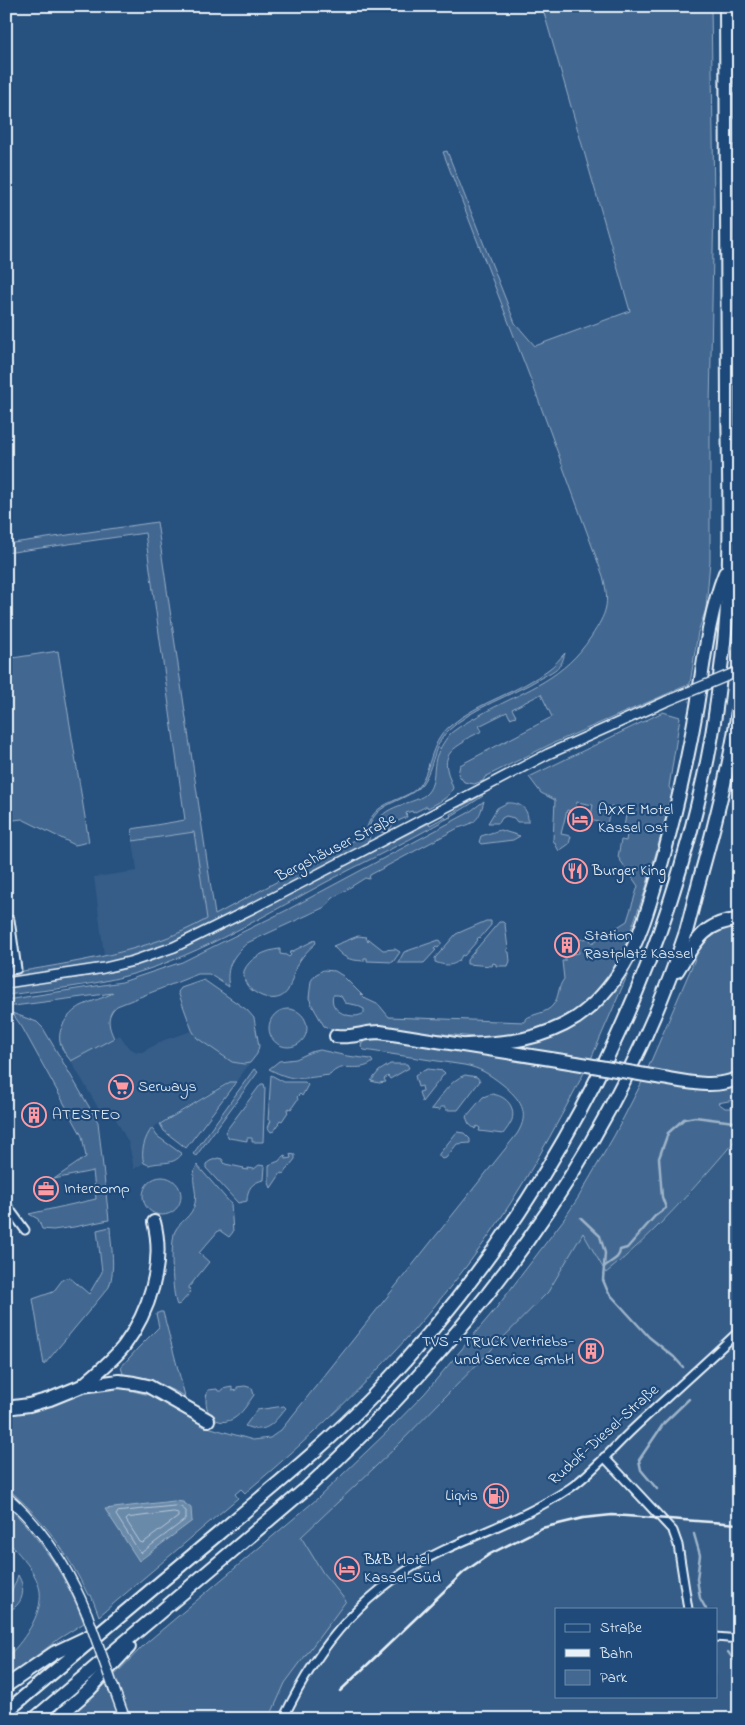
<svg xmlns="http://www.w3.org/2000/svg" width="745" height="1725" viewBox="0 0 745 1725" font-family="'Indie Flower',sans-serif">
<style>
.built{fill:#355d88;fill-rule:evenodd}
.green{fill:#436891;stroke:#96acc4;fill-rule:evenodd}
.water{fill:#6b8aaa;stroke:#9db3c9}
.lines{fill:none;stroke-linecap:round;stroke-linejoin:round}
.shore{stroke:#b6c8d9;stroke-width:1}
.stream{stroke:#9db3c9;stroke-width:2.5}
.minor-casing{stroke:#e8f1f8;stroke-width:11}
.tertiary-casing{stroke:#e8f1f8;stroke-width:12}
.secondary-casing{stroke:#e8f1f8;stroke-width:12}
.motorway-casing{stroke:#e8f1f8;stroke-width:16}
.minor{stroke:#1f4a7a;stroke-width:7}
.tertiary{stroke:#1f4a7a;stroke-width:9}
.secondary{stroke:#1f4a7a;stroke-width:9}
.motorway{stroke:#1f4a7a;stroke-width:12}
.rail{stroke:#e8f1f8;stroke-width:2.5}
.tertiary-bridge-casing{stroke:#e8f1f8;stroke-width:12;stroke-linecap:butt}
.secondary-bridge-casing{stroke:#e8f1f8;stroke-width:12;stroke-linecap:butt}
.motorway-bridge-casing{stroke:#e8f1f8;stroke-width:16;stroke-linecap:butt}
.tertiary-bridge{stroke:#1f4a7a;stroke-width:9}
.secondary-bridge{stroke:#1f4a7a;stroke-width:9}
.motorway-bridge{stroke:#1f4a7a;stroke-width:12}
.labels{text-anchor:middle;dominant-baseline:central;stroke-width:4.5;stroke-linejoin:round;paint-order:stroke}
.poi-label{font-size:16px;fill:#e8f1f8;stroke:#1f4a7a;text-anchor:start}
.street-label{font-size:16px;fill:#e8f1f8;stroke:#1f4a7a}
</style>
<rect width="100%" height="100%" fill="#27517f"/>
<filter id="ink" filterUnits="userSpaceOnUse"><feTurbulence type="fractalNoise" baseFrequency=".02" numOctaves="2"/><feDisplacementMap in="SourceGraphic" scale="10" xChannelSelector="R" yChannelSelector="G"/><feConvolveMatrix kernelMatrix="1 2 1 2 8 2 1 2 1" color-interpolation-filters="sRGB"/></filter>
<g filter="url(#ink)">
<g class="built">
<polygon points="194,832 207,920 191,929 140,947 104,955 94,877 137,871 133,841"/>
<polygon points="192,1031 201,1041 232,1062 244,1064 250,1063 236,1082 226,1083 152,1128 145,1143 143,1154 144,1163 134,1169 129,1144 113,1114 104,1118 71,1061 120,1035 128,1047 137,1052 142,1052 164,1040"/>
<path d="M739,1136V1719H269L285,1683L345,1601L323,1573L301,1537L394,1448L548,1292L583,1232L607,1273L632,1252L688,1196ZM556,1609H716V1696H556Z"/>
</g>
<g class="green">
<path d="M542,6H711L714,201L710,408V561L706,609L698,632L690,684L549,745L485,777L483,781L474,784L464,782L458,774L460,765L552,717L541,694L512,709L516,716L510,718L507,712L479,726L482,731L464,740V742C440,756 445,765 453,788C448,799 439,802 428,808L427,806L413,813L412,811L406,813L407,817L394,823L387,834L379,831C371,807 412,805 425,795C437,785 432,768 437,755C440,748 446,738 451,733C462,724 475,718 487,711C529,689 564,678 591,637C607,612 610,605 603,576L534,388L443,152L447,151L515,323L535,346L630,311Z"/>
<path d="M157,522L215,915L365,834C371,811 379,807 400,798C406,795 412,793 416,789C432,773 428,744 450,726C479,701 519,693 549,669C555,665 560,658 565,653C564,656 563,661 561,664C557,670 546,675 539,679C511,696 473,707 449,730C432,746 435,766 422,784C409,801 380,801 371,822C368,829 371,837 368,844L261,900L171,944L154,950L109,963L6,979V974C73,962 147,953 207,919L194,832L133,841L132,829L185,820L145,533L6,553V544Z"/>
<polygon points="58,651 89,842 75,845 22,819 6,821 6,659"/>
<path d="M663,712L680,717L669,787L673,794L644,894L624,949L608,978L579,1009L562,1020L528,1034L486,1038L378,1028L340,1033L324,1026L312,1005L309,998L311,981L315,975L323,970L335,971L343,976L366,999L379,1005L389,1017L525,1022V1019C534,1013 546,1014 553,1005C560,996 557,988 564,979L562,961H565V955L579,953L578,940L589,938L592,943L627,921L638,886L618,857L621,840L626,841L627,834L623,833L627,809L611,806L607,824L590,820L593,805L577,802L575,812L567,810L561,834L571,836L569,844L559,851L553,840L555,800L541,793L529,777ZM333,995H338L341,996L345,1003L356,1005L364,1009V1013C353,1021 328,1012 333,995Z"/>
<path d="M482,795L483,796C436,828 384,852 334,878C270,912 202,954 133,974C92,986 48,990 6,995V987C43,982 80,979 116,971C140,966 163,957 185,948L429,823L430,825L445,817L446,819L451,817L450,814L458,810V808Z"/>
<path d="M484,801C479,820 476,823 458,828L370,875L369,879L365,878L333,898L325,907L247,943C233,956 225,967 229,987L209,974H198L117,1006C106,1015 108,1026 114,1038L71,1061C68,1057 64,1053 62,1048C54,1032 67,1014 81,1006C91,1001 104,998 113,993L6,1007V1000L122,982L182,962L287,910L468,813Z"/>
<path d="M507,803C519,802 529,808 528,822H517L514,818L506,816L502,818L499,823H488L497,808Z"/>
<polygon points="500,830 520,836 513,840 481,844 479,842 481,836"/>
<path d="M486,921H491V925L480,938L479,937L477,939L478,940L464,956L462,955C458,966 447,967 435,962V958L456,934Z"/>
<polygon points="499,922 503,922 505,924 508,949 507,949 507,952 509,952 510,961 508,966 496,966 496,964 493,963 492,966 467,964 467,960"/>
<path d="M733,927H739V1070C712,1085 677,1073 648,1068L698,952C707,938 717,931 733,927Z"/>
<path d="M358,936L367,937L366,938L368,941L369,939L383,950L395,949L400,952L393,962L367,961V958H364V961C347,960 344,958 333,946Z"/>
<path d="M315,940L316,943C308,950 301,957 296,967C293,974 292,983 288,990C280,1003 264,999 253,991C246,986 243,980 244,971C249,958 266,950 280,949V954L286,955L289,957L291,955L289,953Z"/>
<polygon points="439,940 441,941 441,944 438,948 436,947 434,949 436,950 424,963 398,963 404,952"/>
<polygon points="628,966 631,967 591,1059 525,1048 525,1045 546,1038"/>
<polygon points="204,980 247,1010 254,1018 259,1046 257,1054 250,1063 244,1064 232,1062 197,1038 192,1030 178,992 181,988"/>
<circle cx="288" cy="1028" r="19"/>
<polygon points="12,1013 37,1022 43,1028 98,1122 109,1220 74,1227 53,1230 42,1229 38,1219 29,1214 96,1199 93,1171 54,1179 86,1157 82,1136 22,1027"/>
<path d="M380,1036L585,1071C554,1130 522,1190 483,1244C414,1339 335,1417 245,1493L241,1489L235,1494L238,1498L99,1616L91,1595H88C67,1552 43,1518 6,1487V1414L25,1412L49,1406L92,1390L121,1388L153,1396L204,1426L253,1440L270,1438L281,1430L517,1134C531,1112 520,1099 502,1084C489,1074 480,1068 464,1065L364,1050L361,1047L362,1043L367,1040V1038Z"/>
<path d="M320,1050L347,1056L371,1059L373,1062C359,1074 342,1060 330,1075C302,1078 296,1083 269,1069L279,1061L296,1059L311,1052Z"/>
<polygon points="390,1064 407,1064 409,1068 390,1079 388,1076 384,1079 386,1082 379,1083 371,1081 379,1071"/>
<polygon points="254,1069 258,1072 196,1156 193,1154"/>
<polygon points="428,1069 443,1071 445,1073 422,1102 419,1092 423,1091 422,1086 418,1087 415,1076 420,1072"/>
<polygon points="271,1075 284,1082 305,1082 308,1085 302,1096 300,1094 297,1097 298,1099 291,1109 289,1108 287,1111 288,1112 282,1121 280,1120 278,1123 279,1124 274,1131 271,1132 268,1128 271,1120 268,1120"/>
<path d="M465,1075L477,1077L480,1081L458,1110H446L445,1107H440V1110L431,1109C441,1097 450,1080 465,1075Z"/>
<path d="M643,1080L739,1084V1099L718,1103L725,1108H739V1136C697,1185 656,1233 606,1273L583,1233L548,1292L394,1449L301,1537L323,1573L346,1601L285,1683L269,1719H63L102,1688L145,1644L318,1498L389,1430L425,1393L497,1307L564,1219L578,1198L614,1136Z"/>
<polygon points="230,1082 236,1082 186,1148 164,1131 160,1124"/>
<polygon points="261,1084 264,1084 265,1088 263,1142 252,1142 252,1138 247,1138 247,1141 229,1138 225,1132"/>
<path d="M491,1094C505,1095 516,1106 512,1120C510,1125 506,1130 503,1134L479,1131L480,1128L477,1126L475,1129L469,1124L466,1117L483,1097Z"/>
<path d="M152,1128L157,1136L182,1154C173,1166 162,1161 149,1165L144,1163C140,1152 145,1137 152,1128Z"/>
<polygon points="457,1132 464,1133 470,1139 470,1143 457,1144 446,1158 442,1159 439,1156 439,1154"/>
<polygon points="290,1154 295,1155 295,1159 283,1174 281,1173 271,1188 269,1183 269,1165 279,1161 283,1156 285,1155 286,1159 291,1158"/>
<path d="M218,1158L222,1159L225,1164L244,1168L243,1169L248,1170V1168L254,1169L259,1165L265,1166L264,1180C252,1182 247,1189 247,1201L238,1203L206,1168V1164L210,1161Z"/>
<path d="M197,1165L231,1204L233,1232L229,1237L219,1230L199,1253L209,1262L189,1287L190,1293L180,1304L177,1305C172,1295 170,1242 175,1231C180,1221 192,1217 195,1203C198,1190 189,1179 197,1165Z"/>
<circle cx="162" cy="1196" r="19"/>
<path d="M110,1227C111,1247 116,1268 109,1287L44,1365L33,1299L53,1292L63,1279L69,1277L89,1294L102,1272L97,1230Z"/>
<polygon points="160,1312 163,1312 185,1396 146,1378 123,1374 121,1367 138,1348 159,1327 156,1314"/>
<path d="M245,1386L252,1388L254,1395C248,1403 242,1414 233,1419C213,1429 201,1408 208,1390L217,1389L218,1391H222V1389L232,1387V1391L237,1390V1387Z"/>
<path d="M284,1406L286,1408C273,1423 267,1435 245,1426L257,1410Z"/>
<path d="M6,1504C40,1538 67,1577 84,1623L60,1638L6,1679V1658C22,1643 43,1615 40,1591C38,1580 31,1568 24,1560C19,1553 8,1543 6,1535C5,1525 6,1514 6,1504Z"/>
<path d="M18,1575C27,1590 23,1606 6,1612C6,1596 14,1590 18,1575Z"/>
</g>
<polygon class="water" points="174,1501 183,1502 191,1508 192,1521 139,1561 105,1509"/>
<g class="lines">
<g class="shore">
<polygon points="175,1506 181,1507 186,1511 186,1519 141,1553 139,1551 116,1515 118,1512"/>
<polygon points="174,1512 178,1513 178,1517 143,1543 140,1542 126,1520 128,1518"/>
</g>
<g class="stream">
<polyline points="581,1218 600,1236 605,1253 603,1280 608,1292 649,1337 674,1357 683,1367"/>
<path d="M604,1267C610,1261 620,1259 620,1250L627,1248L655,1216L666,1208L662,1197L659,1158L668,1133L684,1119L695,1117L734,1122L739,1119"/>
<polyline points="657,1489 641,1470 639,1460 664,1423 689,1399"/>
<polyline points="694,1534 700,1555 697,1579 700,1598 706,1609"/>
<polyline points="728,1652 734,1660 739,1661"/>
</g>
<defs>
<g id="minor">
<polyline points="6,971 17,969 10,920"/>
<polyline points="6,1204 25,1230"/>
<polyline points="604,1457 673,1531 678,1545 688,1609"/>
<polyline points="716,1637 739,1639"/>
<path d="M283,1719C319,1643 367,1586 444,1550C487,1530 530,1515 570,1488C591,1474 614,1447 633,1429C668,1396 704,1364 739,1331"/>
</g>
<g id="tertiary">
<path d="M6,1496C43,1528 69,1570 87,1614"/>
<polyline points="114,1689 125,1719"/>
</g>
<polyline id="secondary" points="6,983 104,968 133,961 174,947 255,907 548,754 667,701"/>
<g id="motorway">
<path d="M677,971C694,944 704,921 739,920"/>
<path d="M336,1036C353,1038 363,1032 380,1032L576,1063"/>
<path d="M467,1045C507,1043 541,1040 576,1018C595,1005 612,985 624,965C640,938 649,906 658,876C674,820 687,764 697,706C704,662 708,616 725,573"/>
<path d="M657,1077C683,1081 714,1090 739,1078"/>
<path d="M82,1386C97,1373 112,1361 124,1346C149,1312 165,1264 154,1222"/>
<polyline points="6,1408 29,1405 50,1399 82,1386 119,1381 134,1383 148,1386 208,1420"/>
<polyline points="6,1686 54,1653 92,1635"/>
<path d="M6,1712C77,1653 147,1593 218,1534C271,1489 325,1446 373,1396C537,1224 654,1008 704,776C712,741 717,704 721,668C733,580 729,490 728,402C728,270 727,138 726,6"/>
<path d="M34,1719L309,1486C476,1332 614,1149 686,932C691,914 695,896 700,878C716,821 731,763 739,704"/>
<polyline points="56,1719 89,1690 129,1647"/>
</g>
</defs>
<use href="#minor" class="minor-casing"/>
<use href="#tertiary" class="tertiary-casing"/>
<use href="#secondary" class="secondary-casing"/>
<use href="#motorway" class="motorway-casing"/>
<use href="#minor" class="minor"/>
<use href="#tertiary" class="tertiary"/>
<use href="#secondary" class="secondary"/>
<use href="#motorway" class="motorway"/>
<polyline class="rail" points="340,1691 464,1572 490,1554 542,1528 583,1518 612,1515 739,1524"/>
<defs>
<polyline id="tertiary-bridge" points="87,1614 114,1689"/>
<polyline id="secondary-bridge" points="667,701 739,671"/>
<polyline id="motorway-bridge" points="576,1063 657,1077"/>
</defs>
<use href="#tertiary-bridge" class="tertiary-bridge-casing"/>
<use href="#secondary-bridge" class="secondary-bridge-casing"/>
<use href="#motorway-bridge" class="motorway-bridge-casing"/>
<use href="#tertiary-bridge" class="tertiary-bridge"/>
<use href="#secondary-bridge" class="secondary-bridge"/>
<use href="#motorway-bridge" class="motorway-bridge"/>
</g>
</g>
<defs>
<symbol id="hotel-ring" viewBox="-11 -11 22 22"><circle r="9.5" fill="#1f4a7a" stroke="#ff9aa2" stroke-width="1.5"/><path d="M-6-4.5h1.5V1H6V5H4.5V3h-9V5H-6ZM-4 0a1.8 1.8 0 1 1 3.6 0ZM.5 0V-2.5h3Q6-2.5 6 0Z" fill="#ff9aa2"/></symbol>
<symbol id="restaurant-ring" viewBox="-11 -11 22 22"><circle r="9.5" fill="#1f4a7a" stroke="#ff9aa2" stroke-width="1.5"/><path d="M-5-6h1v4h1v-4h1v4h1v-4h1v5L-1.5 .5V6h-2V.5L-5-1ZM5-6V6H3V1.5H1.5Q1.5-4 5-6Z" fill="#ff9aa2"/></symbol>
<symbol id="building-ring" viewBox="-11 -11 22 22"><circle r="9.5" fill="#1f4a7a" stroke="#ff9aa2" stroke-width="1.5"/><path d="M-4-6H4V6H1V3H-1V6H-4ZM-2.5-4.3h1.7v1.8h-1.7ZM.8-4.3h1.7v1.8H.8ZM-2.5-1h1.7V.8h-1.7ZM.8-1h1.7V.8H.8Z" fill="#ff9aa2"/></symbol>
<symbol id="supermarket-ring" viewBox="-11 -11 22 22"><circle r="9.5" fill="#1f4a7a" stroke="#ff9aa2" stroke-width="1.5"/><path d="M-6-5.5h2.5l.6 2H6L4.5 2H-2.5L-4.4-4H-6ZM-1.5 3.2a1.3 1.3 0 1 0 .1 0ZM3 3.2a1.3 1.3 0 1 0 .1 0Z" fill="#ff9aa2"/></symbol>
<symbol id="office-ring" viewBox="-11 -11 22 22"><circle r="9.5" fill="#1f4a7a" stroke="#ff9aa2" stroke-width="1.5"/><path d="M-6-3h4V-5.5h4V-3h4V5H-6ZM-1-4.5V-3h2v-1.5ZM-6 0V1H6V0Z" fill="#ff9aa2"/></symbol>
<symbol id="fuel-ring" viewBox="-11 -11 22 22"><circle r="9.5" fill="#1f4a7a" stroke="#ff9aa2" stroke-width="1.5"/><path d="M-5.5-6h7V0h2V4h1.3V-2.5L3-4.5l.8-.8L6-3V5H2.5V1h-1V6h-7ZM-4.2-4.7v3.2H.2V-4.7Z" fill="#ff9aa2"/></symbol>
</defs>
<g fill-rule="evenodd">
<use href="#hotel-ring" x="566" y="805" width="28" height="28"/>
<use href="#restaurant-ring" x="561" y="857" width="28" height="28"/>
<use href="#building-ring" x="553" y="931" width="28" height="28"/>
<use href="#supermarket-ring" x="107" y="1073" width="28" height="28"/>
<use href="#building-ring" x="20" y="1101" width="28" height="28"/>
<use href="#office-ring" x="32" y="1175" width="28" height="28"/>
<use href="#building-ring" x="577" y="1337" width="28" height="28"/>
<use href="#fuel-ring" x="482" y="1482" width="28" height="28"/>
<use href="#hotel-ring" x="333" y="1555" width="28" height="28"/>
</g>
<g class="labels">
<g class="poi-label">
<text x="598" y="810">AXXE Motel<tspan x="598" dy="18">Kassel Ost</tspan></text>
<text x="592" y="871">Burger King</text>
<text x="584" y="936">Station<tspan x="584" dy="18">Rastplatz Kassel</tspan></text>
<text x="138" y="1087">Serways</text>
<text x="52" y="1115">ATESTEO</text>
<text x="64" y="1189">Intercomp</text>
<text x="574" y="1342" text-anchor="end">TVS - TRUCK Vertriebs-<tspan x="574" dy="18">und Service GmbH</tspan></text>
<text x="478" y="1496" text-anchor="end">Liqvis</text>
<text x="364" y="1560">B&amp;B Hotel<tspan x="364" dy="18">Kassel-Süd</tspan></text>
</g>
<g class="street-label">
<text transform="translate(336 848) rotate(-27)">Bergshäuser Straße</text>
<text transform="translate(604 1435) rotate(-42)">Rudolf-Diesel-Straße</text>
</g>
</g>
<rect width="745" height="1725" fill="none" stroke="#1f4a7a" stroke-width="25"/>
<rect x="12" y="12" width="720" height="1700" fill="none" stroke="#e8f1f8" stroke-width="2" filter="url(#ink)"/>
<rect x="555" y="1608" width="162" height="90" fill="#1f4a7a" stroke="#6f8dac"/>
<rect x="565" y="1624" width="25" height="8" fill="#1f4a7a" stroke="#6f8dac"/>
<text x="600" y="1632" font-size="15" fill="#e8f1f8">Straße</text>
<rect x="565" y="1649" width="25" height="8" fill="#e8f1f8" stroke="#6f8dac"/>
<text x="600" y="1658" font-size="15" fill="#e8f1f8">Bahn</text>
<rect x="565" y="1670" width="25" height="15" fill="#436891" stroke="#6f8dac"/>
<text x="600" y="1682" font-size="15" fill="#e8f1f8">Park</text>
</svg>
